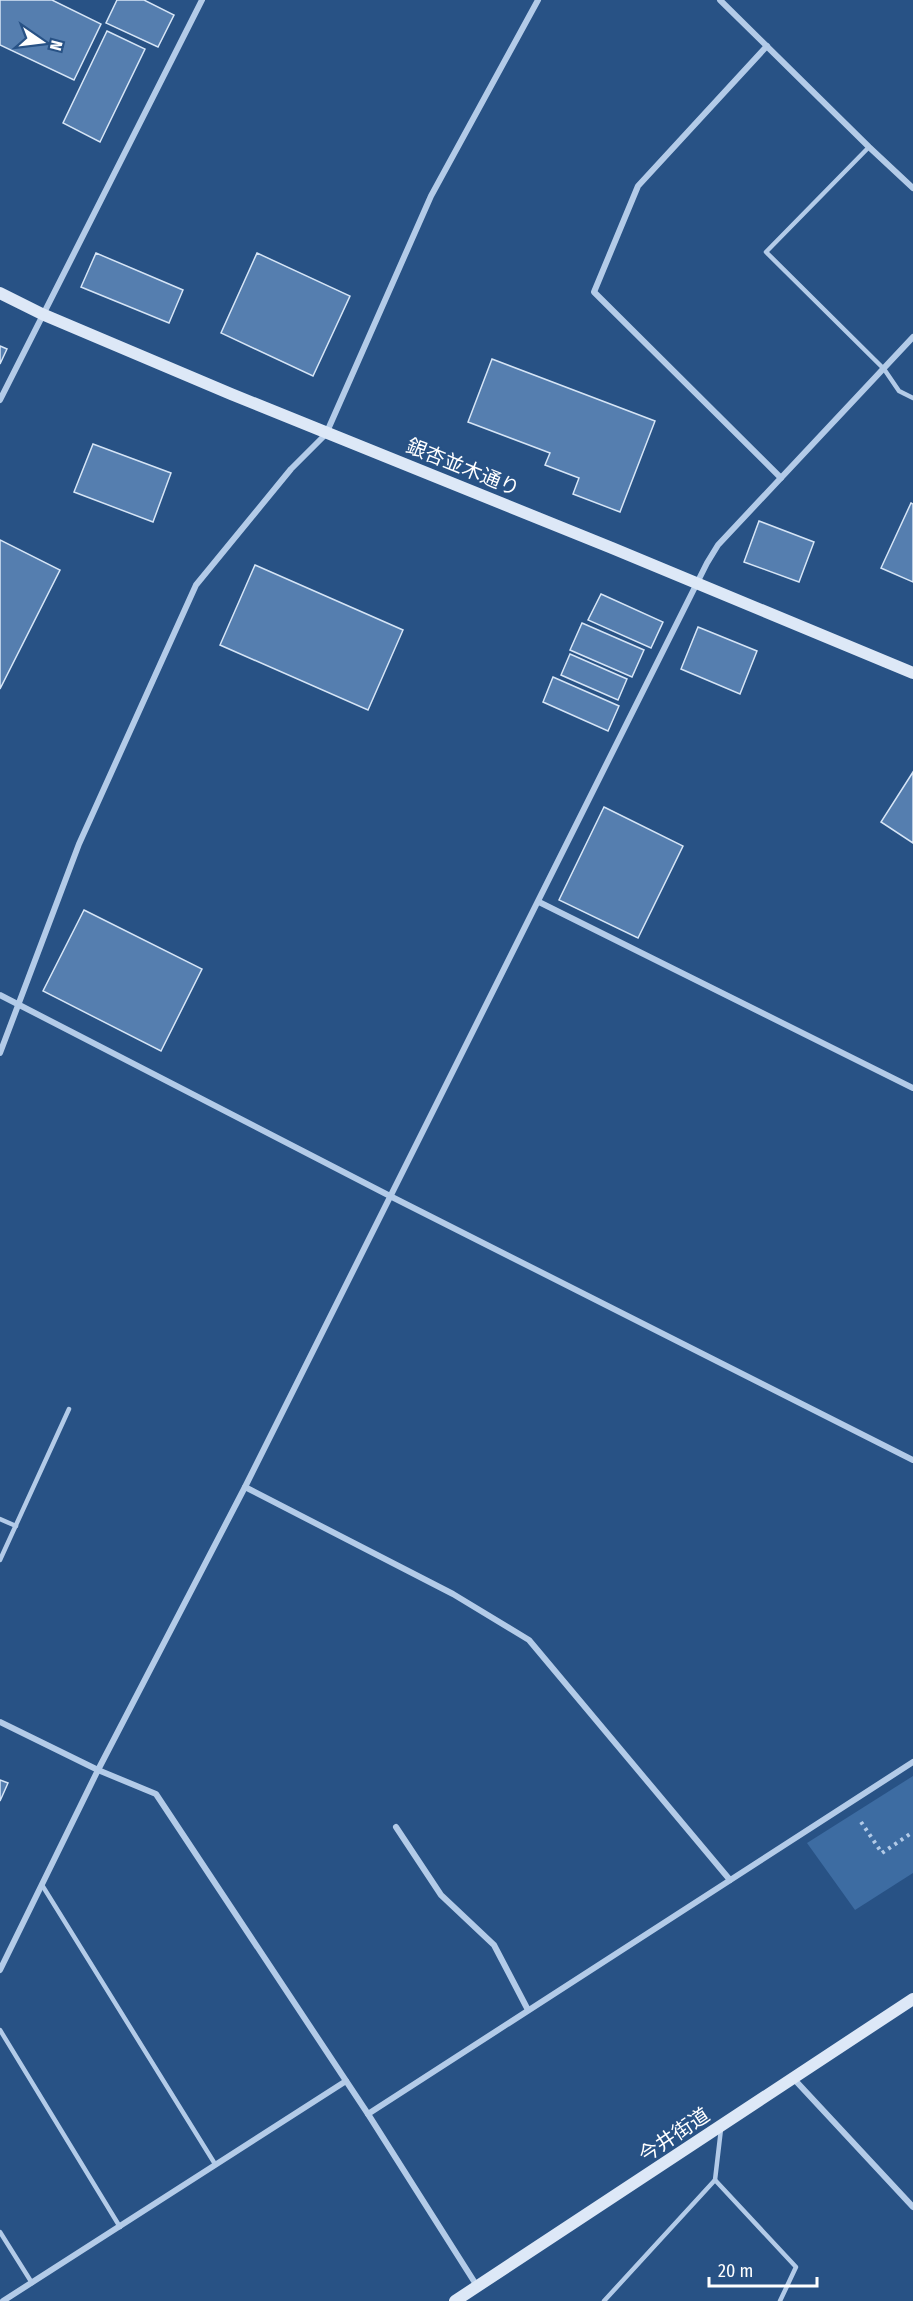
<svg xmlns="http://www.w3.org/2000/svg" width="913" height="2301" viewBox="0 0 913 2301" font-family="'Fira Sans Condensed','Noto Sans JP',sans-serif">
<style>
.green{fill:#3d6ca2}
.building{fill:#557eaf;stroke:#d6e5f6;stroke-width:1.5}
.lines{fill:none;stroke-linecap:round;stroke-linejoin:round}
.path{stroke:#b3cbe8;stroke-width:4;stroke-dasharray:3 4.5;stroke-linecap:butt}
.lane{stroke:#b3cbe8;stroke-width:4.5}
.street{stroke:#b3cbe8;stroke-width:6}
.secondary{stroke:#dde8f7;stroke-width:12}
.labels{text-anchor:middle;dominant-baseline:central;stroke-width:4.5;stroke-linejoin:round;paint-order:stroke}
.street-label{font-size:20px;fill:#fff;stroke:#285285}
</style>
<rect width="100%" height="100%" fill="#285285"/>
<polygon class="green" points="913,1776 913,1873 855,1910 807,1843"/>
<g class="building">
<polygon points="0,0 52,0 101,24 74,80 0,45"/>
<polygon points="117,0 144,0 174,15 158,47 106,23"/>
<polygon points="107,31 145,49 100,142 63,123"/>
<polygon points="96,253 183,290 169,323 81,287"/>
<polygon points="257,253 350,296 313,376 221,333"/>
<polygon points="0,346 7,349 0,364"/>
<polygon points="492,359 655,421 620,512 573,494 579,478 545,465 550,453 468,422"/>
<polygon points="93,444 171,473 153,522 74,492"/>
<polygon points="911,503 913,504 913,582 881,568"/>
<polygon points="759,521 814,542 799,582 744,562"/>
<polygon points="0,540 60,570 0,689"/>
<polygon points="255,565 403,630 368,710 220,645"/>
<polygon points="601,594 663,622 651,648 588,620"/>
<polygon points="582,623 644,650 632,677 570,650"/>
<polygon points="698,627 757,651 740,694 681,669"/>
<polygon points="570,654 627,679 618,700 561,675"/>
<polygon points="553,677 619,706 608,731 543,702"/>
<polygon points="913,772 913,843 881,822"/>
<polygon points="604,807 683,846 638,938 559,900"/>
<polygon points="84,910 202,969 161,1051 43,991"/>
<polygon points="0,1780 8,1783 0,1801"/>
</g>
<g class="lines">
<polyline class="path" points="861,1822 882,1853 913,1832"/>
<g class="lane">
<polyline points="869,147 766,252 884,369 899,391 913,398"/>
<polyline points="0,1519 16,1526"/>
<polyline points="0,1560 69,1409"/>
<polyline points="42,1885 215,2164"/>
<polyline points="0,2030 120,2227"/>
<polyline points="715,2180 796,2267 780,2301"/>
<polyline points="0,2232 32,2283"/>
<polyline points="604,2301 715,2180 721,2129"/>
</g>
<g class="street">
<polyline points="720,0 869,147 913,188"/>
<polyline points="767,46 638,186 594,292 781,478"/>
<polyline points="0,400 202,0"/>
<polyline points="539,902 913,1088"/>
<polyline points="0,995 390,1196 913,1460"/>
<polyline points="0,1053 79,844 196,585 291,469 326,434 431,196 538,0"/>
<polyline points="245,1487 453,1594 529,1640 730,1880"/>
<polyline points="0,1722 98,1770 156,1794 368,2114 477,2286"/>
<polyline points="396,1827 441,1895 494,1945 528,2010"/>
<polyline points="0,1970 98,1770 245,1487 707,563 718,545 913,337"/>
<polyline points="793,2078 913,2207"/>
<polyline points="368,2114 913,1762"/>
<polyline points="3,2301 346,2081"/>
</g>
<g class="secondary">
<polyline points="0,293 42,314 231,394 612,548 913,673"/>
<polyline points="455,2301 913,1999"/>
</g>
</g>
<g class="labels">
<g class="street-label">
<text transform="translate(463 467) rotate(22)">銀杏並木通り</text>
<text transform="translate(674 2135) rotate(-34)">今井街道</text>
</g>
</g>
<g transform="translate(42 42) rotate(104)" stroke="#285285" stroke-width="4.5" paint-order="stroke">
<path d="M0-4.5L10 22L0 15L-10 22Z" fill="#ffffff"/>
<text y="-9" font-size="16" font-weight="bold" text-anchor="middle" fill="#ffffff">N</text>
</g>
<path d="M709 2277v9h108v-9" fill="none" stroke="#ffffff" stroke-width="3"/>
<text x="718" y="2277" font-size="18" fill="#ffffff" stroke="#285285" stroke-width="4.5" paint-order="stroke">20 m</text>
</svg>
